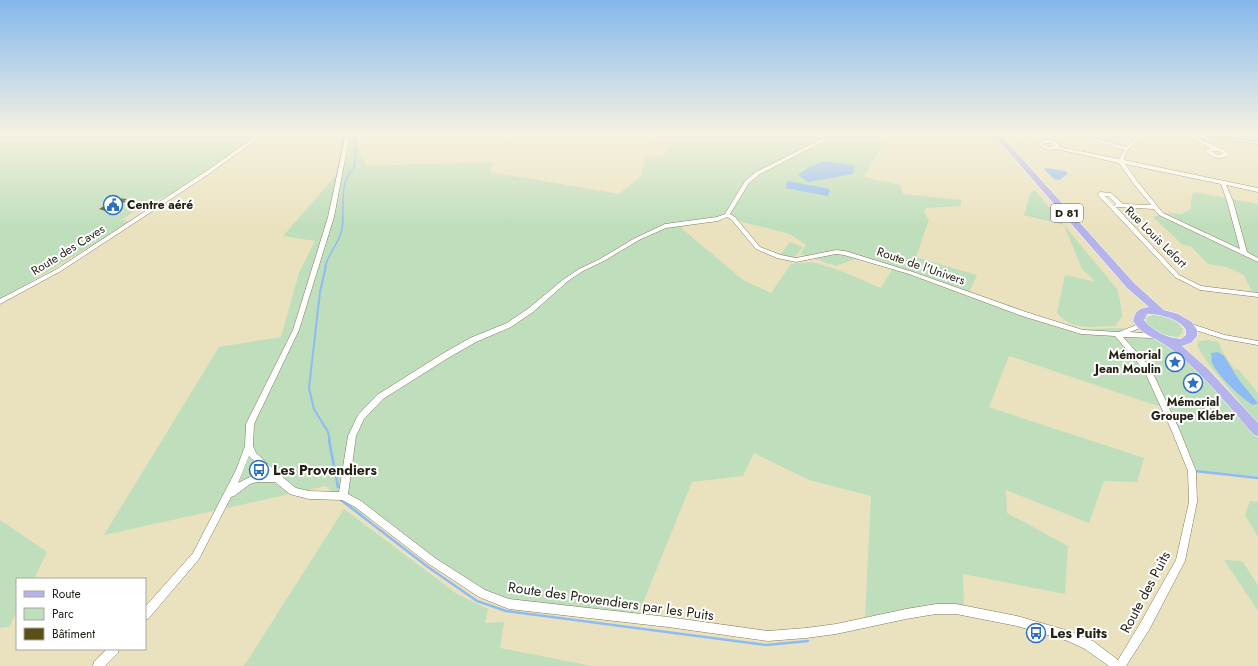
<svg xmlns="http://www.w3.org/2000/svg" width="1258" height="666" viewBox="0 0 1258 666" font-family="Jost,sans-serif">
<style>
.green{fill:#bfdebc;fill-rule:evenodd}
.water{fill:#8fbbf4}
.lines{fill:none;stroke-linecap:round;stroke-linejoin:round}
.stream-far2{stroke:#8fbbf4;stroke-width:1.5}
.stream-far1{stroke:#8fbbf4;stroke-width:2}
.stream{stroke:#8fbbf4;stroke-width:2.5}
.building{fill:#5b4e16}
.minor-casing{stroke:#81795a;stroke-width:1}
.primary-casing{stroke:#fff;stroke-width:1}
.minor{fill:#fff;fill-rule:evenodd}
.primary{fill:#b5b3eb;fill-rule:evenodd}
.labels{text-anchor:middle;dominant-baseline:central;stroke-width:4;stroke-linejoin:round;paint-order:stroke}
.shield{fill:#fff;stroke:#66645b;stroke-width:1}
.shield-label{font-size:11px;font-weight:bold;fill:#252215}
.poi-label{font-size:12px;font-weight:bold;fill:#252215;stroke:#fff;text-anchor:start}
.street-label{font-size:12px;fill:#252215;stroke:#fff}
.near-poi-label{font-size:14px;font-weight:bold;fill:#252215;stroke:#fff;text-anchor:start}
.near-street-label{font-size:14px;fill:#252215;stroke:#fff}
</style>
<rect width="100%" height="100%" fill="#eae2bf"/>
<g class="green">
<path d="M0,133H259L178,192L143,205L122,220L133,222C88,246 45,275 0,299Z"/>
<path d="M353,133H360L357,145L366,166L493,162L490,172L619,194L641,176L645,157L663,156L673,144L655,143L652,138L710,135L709,133H829L832,134L836,133H865L864,135L884,142L864,177L900,185L903,194L961,200V206L926,208L924,213L929,220L916,257L977,275L969,293L1078,329L1122,328L1176,347L1245,408L1206,361L1197,345L1199,341L1207,340L1219,342L1221,349L1234,369L1239,370L1258,393V403L1239,380L1224,356L1253,405L1258,403V477L1197,471L1167,409L1009,356L989,407L1144,458L1137,482L1104,481L1089,523L1006,490L1007,513L1068,546L1065,594L963,574L964,608L937,605L865,617L871,496L809,480L754,453L743,476L692,482L638,615L495,599L344,503L326,486L104,535L219,347L281,337L299,273L315,241L283,236L345,165ZM855,166L853,174L808,182ZM727,218L790,234L806,245L800,254L836,266L861,257L894,266L881,288L839,270L812,262L791,264L771,293L743,280L680,227Z"/>
<path d="M1035,190L1117,289L1120,300L1122,317L1115,326C1093,326 1073,332 1057,313L1065,275L1096,282L1082,269L1064,225L1024,215L1030,194Z"/>
<polygon points="1194,192 1258,204 1258,293 1252,292 1244,275 1227,267 1208,264 1191,246 1183,245 1153,217 1165,213 1181,214 1191,209 1191,200"/>
<polygon points="790,242 803,247 793,259 779,256"/>
<path d="M1153,315C1164,315 1182,320 1183,333L1177,337L1159,334L1147,324L1146,318Z"/>
<polygon points="1250,501 1258,502 1258,537 1245,515"/>
<polygon points="344,509 457,594 488,609 485,623 504,622 500,648 592,666 244,666"/>
<polygon points="0,520 47,552 34,579 17,579 17,611 9,627 0,628"/>
<polygon points="1224,560 1242,561 1258,585 1258,611"/>
</g>
<g class="water">
<polygon points="824,161 855,166 853,174 814,181 808,182 798,175 808,168"/>
<polygon points="1046,168 1066,171 1068,174 1059,180 1054,179 1044,169"/>
<polygon points="788,181 830,189 828,196 785,188"/>
<path d="M1218,352L1224,356L1239,380L1258,403L1253,405C1241,398 1218,376 1212,363C1211,360 1212,356 1211,353Z"/>
</g>
<g class="lines">
<g class="stream-far2">
<polyline points="354,133 355,143"/>
<path d="M325,267C328,254 340,242 342,229C345,213 338,180 354,169L356,146"/>
</g>
<polyline class="stream-far1" points="326,266 320,292 309,388 314,409 328,432 330,441"/>
<g class="stream">
<polyline points="329,440 338,487"/>
<polyline points="1195,471 1258,478"/>
<polyline points="341,500 428,567 477,601 506,611 766,645 808,641"/>
</g>
</g>
<polygon class="building" points="117,198 127,199 124,201 126,201 109,212 99,209"/>
<g class="lines">
<defs>
<g id="minor">
<polygon points="260,133 265,133 209,174 61,271 0,304 0,299 57,269 205,172"/>
<path d="M346,133H350L334,217L299,330L254,424L253,446L256,453L280,475L296,488L309,491L339,492L348,436L358,415L377,395L442,354L470,338L507,323L529,308L564,279L579,269L600,259L635,238L665,224L717,217L725,214L745,181L756,172L833,133H838V134L760,174L749,183L730,214L735,217L760,247L781,255L796,258L836,250L845,251L913,272L1026,312L1083,330L1119,332L1141,323L1144,325L1143,327L1130,332L1154,334L1158,336L1154,338L1123,337L1150,367L1179,429L1196,471L1197,502L1185,561L1149,630L1126,666H1109L1085,649L1068,641L1017,626L956,614H936L906,619L836,634L806,638L768,641L668,627L509,609L479,597L429,564L355,507L342,500L309,499L293,495L290,494L275,482H257L250,484L234,496L231,497L199,559L149,618L145,620V607L193,553L236,470L245,446L246,424L293,330L328,217ZM727,217L731,219L756,249L777,258L796,262L836,254L844,255L909,274L1022,316L1081,334L1115,336L1144,370L1171,429L1188,471L1189,502L1176,560L1156,595L1141,622L1118,660L1093,641L1069,631L1017,616L956,604H936L906,609L836,624L806,628L768,631L668,617L509,599L485,590L435,558L361,501L348,494L356,436L364,419L383,399L448,358L476,342L511,327L533,312L568,281L583,271L604,261L639,240L666,228L718,221ZM249,456L267,474L252,476L238,483Z"/>
<path d="M1072,133H1078L1126,147L1140,133H1144L1126,152L1124,160L1258,188V192L1226,185L1233,201L1247,252L1258,258V262L1159,215L1154,209L1116,207L1179,275L1201,286L1258,293V297L1200,290L1175,277L1097,194L1100,192L1111,193L1123,204L1151,205L1133,183L1119,163L1056,149C1049,151 1043,149 1038,144L1044,140C1053,140 1056,139 1060,147L1119,159L1124,150ZM1045,143H1052L1055,146L1049,147L1043,144ZM1125,164L1221,184L1227,201L1240,249L1163,213L1137,181ZM1105,196H1108L1116,204L1114,206Z"/>
<path d="M1183,133H1188L1196,137L1209,135L1258,142V144L1209,137L1200,139C1210,144 1221,147 1229,154C1222,161 1210,158 1205,150L1210,148ZM1211,151H1219L1223,154L1218,155Z"/>
<polygon points="1185,323 1189,323 1225,335 1258,341 1258,345 1224,339 1185,327 1184,325"/>
<polygon points="107,649 119,649 118,653 105,666 93,666 94,662"/>
</g>
<path id="primary" d="M992,133H999L1135,284L1164,310L1178,314L1192,322L1197,330V336L1191,343L1182,346L1208,369L1258,423V436L1254,435C1232,410 1212,385 1189,364C1180,356 1171,348 1162,343C1151,336 1140,333 1133,321C1135,311 1139,308 1149,307L1127,288ZM1147,314C1159,314 1179,318 1186,330V335L1181,339C1167,338 1153,331 1144,320Z"/>
</defs>
<use href="#minor" class="minor-casing"/>
<use href="#primary" class="primary-casing"/>
<use href="#minor" class="minor"/>
<use href="#primary" class="primary"/>
</g>
<linearGradient id="sky" x2="0" y2="1"><stop stop-color="#84b7ed"/><stop offset="0.59" stop-color="#f6f2e2"/><stop offset="1" stop-color="#f6f2e2" stop-opacity="0"/></linearGradient>
<rect width="1258" height="226" fill="url(#sky)"/>
<defs>
<symbol id="civic-ring" viewBox="-11 -11 22 22"><circle r="9.5" fill="#fff" stroke="#2b70c1" stroke-width="1.5"/><path d="M-.6-6.5H3V-4.5H.6V-3L4-1V1h2V6H-6V1h2V-1L-.6-3ZM-1.2 2.5V6h2.4V2.5Z" fill="#2b70c1"/></symbol>
<symbol id="sight-ring" viewBox="-11 -11 22 22"><circle r="9.5" fill="#fff" stroke="#2b70c1" stroke-width="1.5"/><path d="M0-6L1.8-2.2L6-1.7L2.9 1.2L3.7 5.4L0 3.3L-3.7 5.4L-2.9 1.2L-6-1.7L-1.8-2.2Z" fill="#2b70c1"/></symbol>
<symbol id="bus-ring" viewBox="-11 -11 22 22"><circle r="9.5" fill="#fff" stroke="#2b70c1" stroke-width="1.5"/><path d="M-5-6H5V4H4V6H2V4H-2V6H-4V4H-5ZM-3.5-4V0h7V-4ZM-3.5 1.2v1.5H-2V1.2ZM2 1.2v1.5H3.5V1.2Z" fill="#2b70c1"/></symbol>
</defs>
<g fill-rule="evenodd">
<use href="#civic-ring" x="102" y="194" width="22" height="22"/>
<use href="#sight-ring" x="1164" y="351" width="22" height="22"/>
<use href="#sight-ring" x="1182" y="372" width="22" height="22"/>
<use href="#bus-ring" x="248" y="459" width="22" height="22"/>
<use href="#bus-ring" x="1025" y="622" width="22" height="22"/>
</g>
<g class="labels">
<rect class="shield" x="1051" y="204" width="32" height="18" rx="3"/>
<g class="shield-label">
<text x="1067" y="213">D 81</text>
</g>
<g class="poi-label">
<text x="127" y="205">Centre aéré</text>
<text x="1161" y="355" text-anchor="end">Mémorial<tspan x="1161" dy="14">Jean Moulin</tspan></text>
<text x="1193" y="402" text-anchor="middle">Mémorial<tspan x="1193" dy="14">Groupe Kléber</tspan></text>
</g>
<g class="street-label">
<text transform="translate(1156 237) rotate(45)">Rue Louis Lefort</text>
<text transform="translate(68 250) rotate(-32)">Route des Caves</text>
<text transform="translate(921 266) rotate(19)">Route de l'Univers</text>
</g>
<g class="near-poi-label">
<text x="273" y="470">Les Provendiers</text>
<text x="1050" y="633">Les Puits</text>
</g>
<g class="near-street-label">
<text transform="translate(1145 592) rotate(-62)">Route des Puits</text>
<text transform="translate(611 601) rotate(8)">Route des Provendiers par les Puits</text>
</g>
</g>
<rect x="16" y="578" width="130" height="72" fill="#ffffff" stroke="#a8a7a1"/>
<rect x="24" y="591" width="20" height="6" fill="#b5b3eb" stroke="#a8a7a1"/>
<text x="52" y="598" font-size="12" fill="#252215">Route</text>
<rect x="24" y="608" width="20" height="12" fill="#bfdebc" stroke="#a8a7a1"/>
<text x="52" y="618" font-size="12" fill="#252215">Parc</text>
<rect x="24" y="628" width="20" height="12" fill="#5b4e16" stroke="#a8a7a1"/>
<text x="52" y="638" font-size="12" fill="#252215">Bâtiment</text>
</svg>
